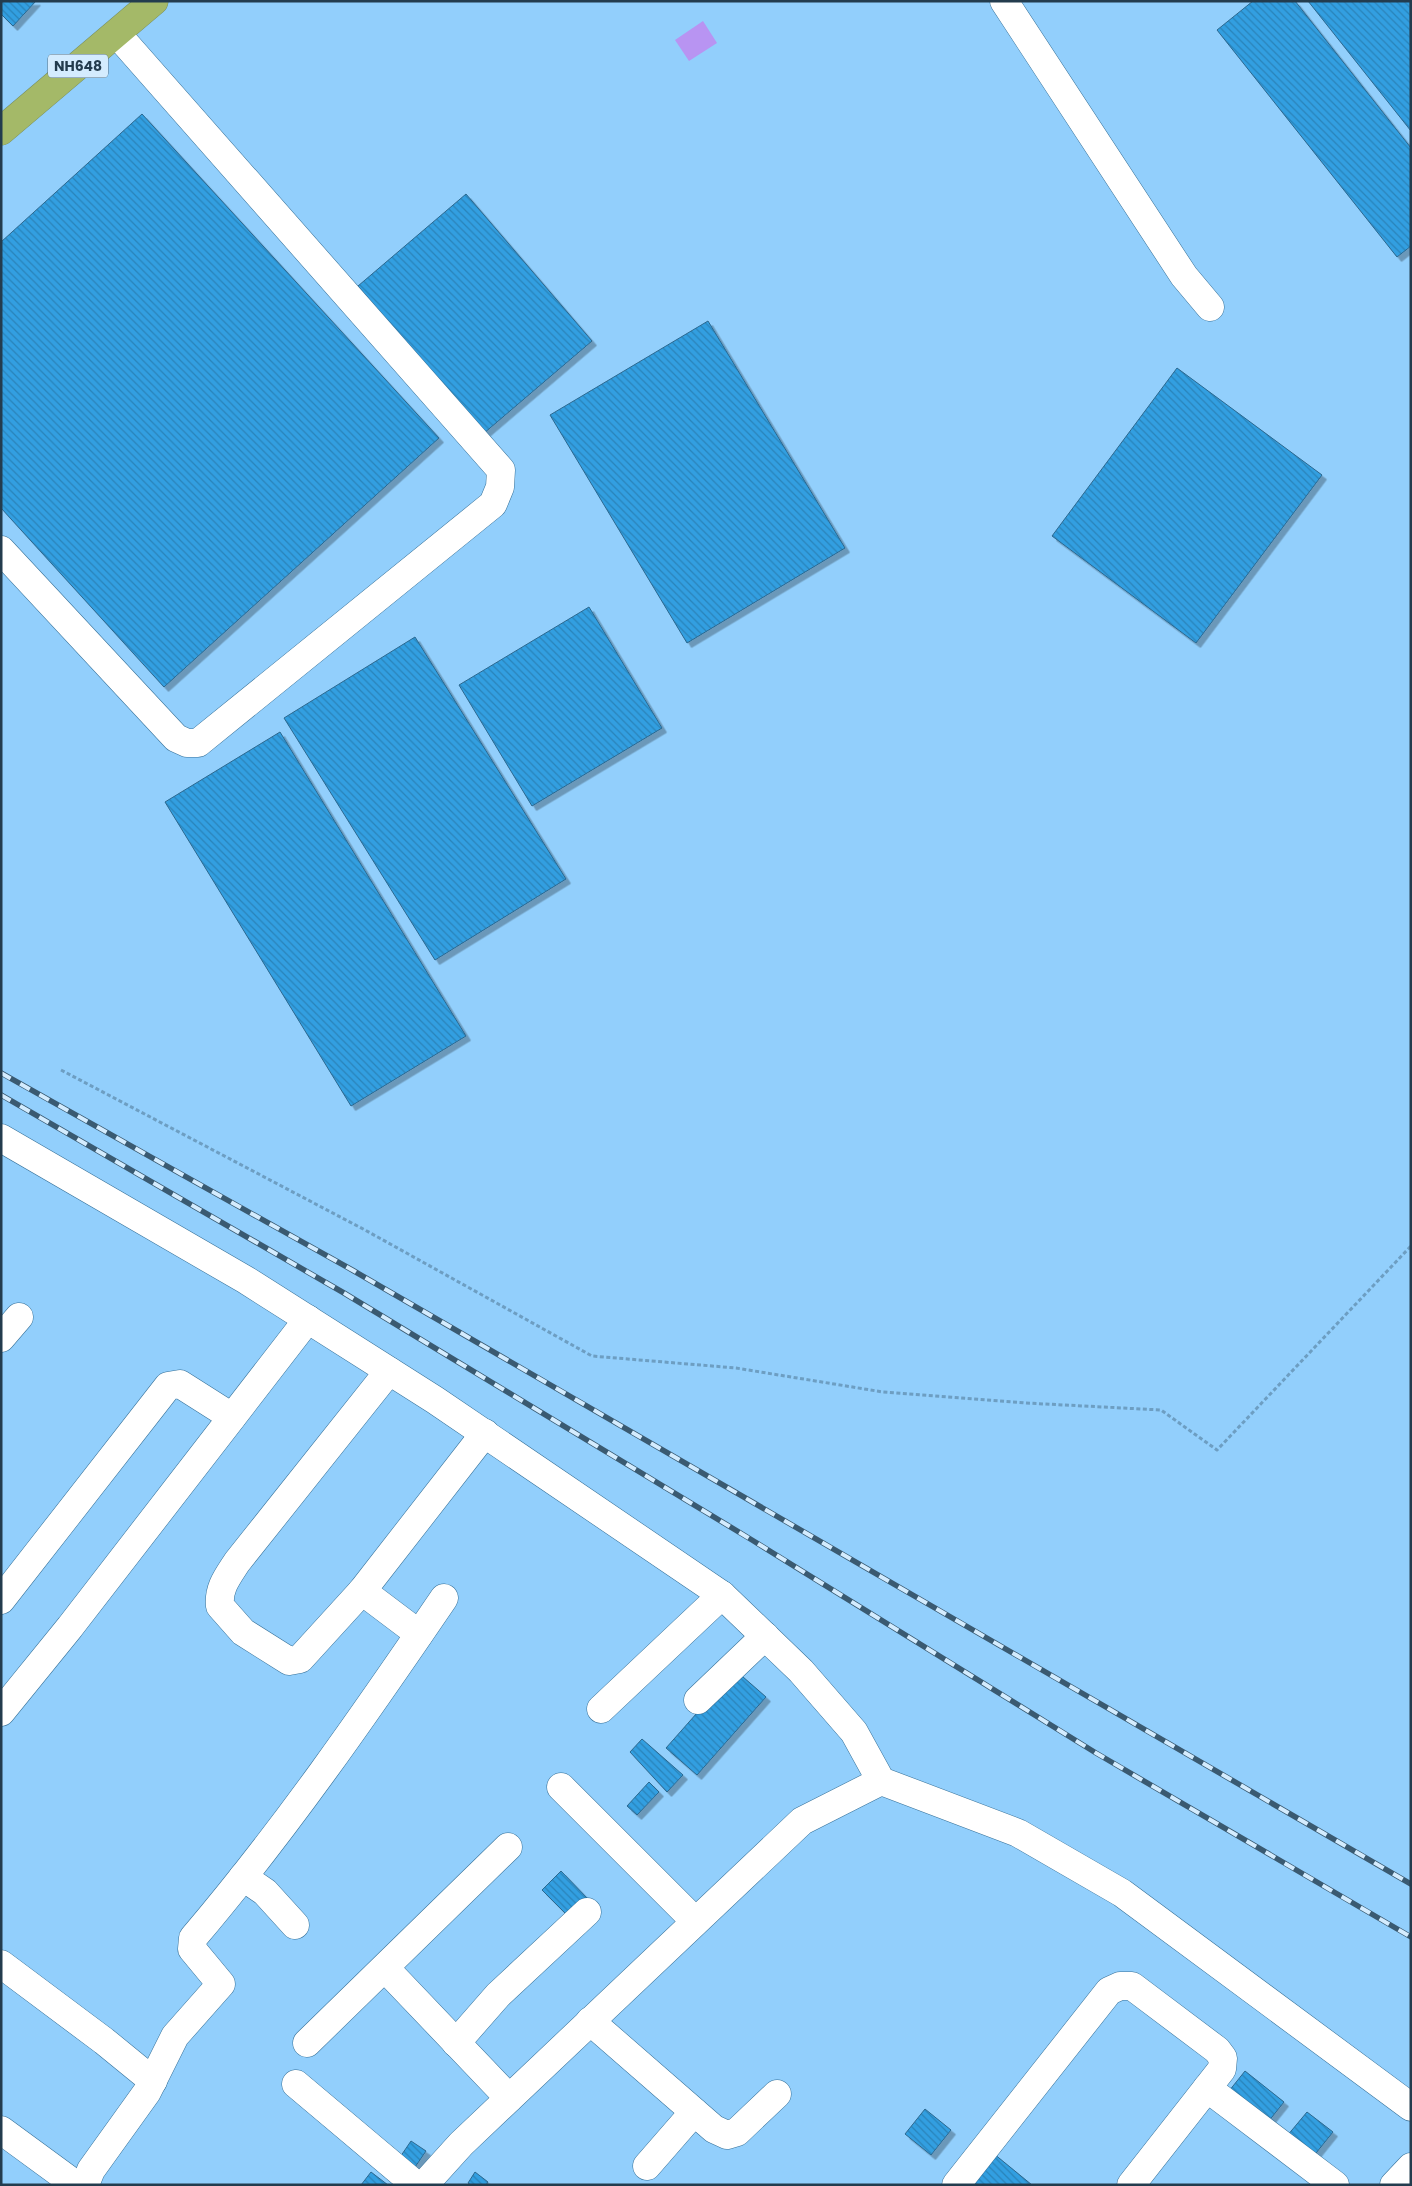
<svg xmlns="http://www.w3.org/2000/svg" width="1412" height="2186" viewBox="0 0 1412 2186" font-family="Poppins,sans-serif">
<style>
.water{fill:#b894f2}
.building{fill:url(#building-back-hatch);stroke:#2c688f;filter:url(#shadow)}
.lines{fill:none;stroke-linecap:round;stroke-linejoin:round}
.minor-casing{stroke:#367199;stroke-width:29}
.highway-casing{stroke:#778d5f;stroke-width:29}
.path{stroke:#6d9ec2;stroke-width:3;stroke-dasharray:4 2.5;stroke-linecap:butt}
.minor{stroke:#fff;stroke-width:28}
.highway{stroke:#a4b968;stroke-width:28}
.rail-casing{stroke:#3a5a71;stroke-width:5.5}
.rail{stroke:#d4ecfe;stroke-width:4;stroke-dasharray:11;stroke-linecap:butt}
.labels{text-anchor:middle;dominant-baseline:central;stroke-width:4;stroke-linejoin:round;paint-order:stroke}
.shield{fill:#d4ecfe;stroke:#587183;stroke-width:1}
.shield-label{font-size:14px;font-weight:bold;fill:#233c4e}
</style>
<defs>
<pattern id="building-back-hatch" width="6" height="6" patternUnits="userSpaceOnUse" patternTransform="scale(1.25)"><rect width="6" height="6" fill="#329fe1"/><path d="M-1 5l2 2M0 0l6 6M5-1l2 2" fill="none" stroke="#2a83b9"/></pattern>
<filter id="shadow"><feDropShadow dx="4.5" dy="4.5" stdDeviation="0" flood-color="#0004"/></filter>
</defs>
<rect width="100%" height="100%" fill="#92cffc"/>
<polygon class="water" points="703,21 717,43 689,61 675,40"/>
<g class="building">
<polygon points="1,1 36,1 13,26 1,14"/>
<polygon points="1253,1 1295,1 1411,148 1411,246 1397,257 1217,30"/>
<polygon points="1308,1 1410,1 1411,131"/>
<polygon points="142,114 439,438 164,687 1,508 1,242"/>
<polygon points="466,194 592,341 483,434 358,286"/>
<polygon points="708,321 845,548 687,643 550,415"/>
<polygon points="1177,368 1322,475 1196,643 1052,536"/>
<polygon points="589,607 662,728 532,806 459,685"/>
<polygon points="415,637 566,879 435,960 284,718"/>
<polygon points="280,732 466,1036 351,1106 165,802"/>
<polygon points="735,1670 766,1697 697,1775 666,1748"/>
<polygon points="642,1739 683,1775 667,1792 630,1752"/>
<polygon points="649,1782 659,1792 637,1815 627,1806"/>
<polygon points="561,1871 588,1899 569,1917 542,1890"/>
<polygon points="1245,2071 1284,2102 1264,2127 1225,2096"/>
<polygon points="925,2109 951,2130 931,2155 905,2134"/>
<polygon points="1307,2112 1333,2132 1308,2163 1282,2142"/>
<polygon points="411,2141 426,2151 411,2173 396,2163"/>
<polygon points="988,2149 1032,2185 966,2185"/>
<polygon points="371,2172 388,2185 361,2185"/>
<polygon points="475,2172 488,2182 486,2185 471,2185 468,2183"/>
</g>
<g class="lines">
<defs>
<g id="minor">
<polyline points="1004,1 1184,276 1210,307"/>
<polyline points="1,550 176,738 187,743 198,743 493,504 500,487 501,470 117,34"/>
<polyline points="1,1138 246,1280 435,1400 722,1595 801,1671 854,1732 881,1781 1018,1833 1122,1893 1411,2107"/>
<polyline points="1,1338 19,1317"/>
<path d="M389,1371L237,1562C228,1576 218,1588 220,1606L243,1632L289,1661L300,1659L362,1591L485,1433"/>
<polyline points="362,1591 419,1634"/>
<polyline points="1,1600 168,1386 180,1384 232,1417"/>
<polyline points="698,1700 765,1636"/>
<polyline points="601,1709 722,1595"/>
<polyline points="1,1712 70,1627 308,1319"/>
<polyline points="561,1787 695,1921"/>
<polyline points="243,1877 265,1892 295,1925"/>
<polyline points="1,1964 104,2041 153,2081"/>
<polyline points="385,1968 509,2098"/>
<polyline points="590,2021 714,2129 727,2135 737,2132 777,2094"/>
<polyline points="307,2043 508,1847"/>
<polyline points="456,2043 498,1995 587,1912"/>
<polyline points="296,2084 416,2185"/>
<polyline points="1207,2088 1335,2185"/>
<polyline points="1,2130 76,2185"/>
<polyline points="647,2166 694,2112"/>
<path d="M85,2185L91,2170L147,2092L175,2036L221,1984L192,1949L193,1938C284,1831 365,1714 444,1598"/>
<polyline points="424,2185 461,2144 802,1821 881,1781"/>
<polyline points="956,2185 1109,1991 1120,1986 1132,1986 1217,2050 1223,2058 1222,2069 1131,2185"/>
<polyline points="1394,2185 1411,2167"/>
</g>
<polyline id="highway" points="1,131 154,1"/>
</defs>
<use href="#minor" class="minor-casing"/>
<use href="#highway" class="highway-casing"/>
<polyline class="path" points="61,1070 365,1230 592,1356 736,1368 883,1392 1026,1403 1161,1410 1217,1450 1411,1246"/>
<use href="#minor" class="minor"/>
<use href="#highway" class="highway"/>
<defs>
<g id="rail">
<polyline points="1,1073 354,1271 1411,1884"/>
<polyline points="1,1095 344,1293 752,1540 1096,1753 1411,1937"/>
</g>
</defs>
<use href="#rail" class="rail-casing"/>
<use href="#rail" class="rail"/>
</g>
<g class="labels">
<rect class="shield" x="48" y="54.5" width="60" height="23" rx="4"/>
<g class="shield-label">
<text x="78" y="66">NH648</text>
</g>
</g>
<rect width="1412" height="2186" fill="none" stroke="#233c4e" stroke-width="5"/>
</svg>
